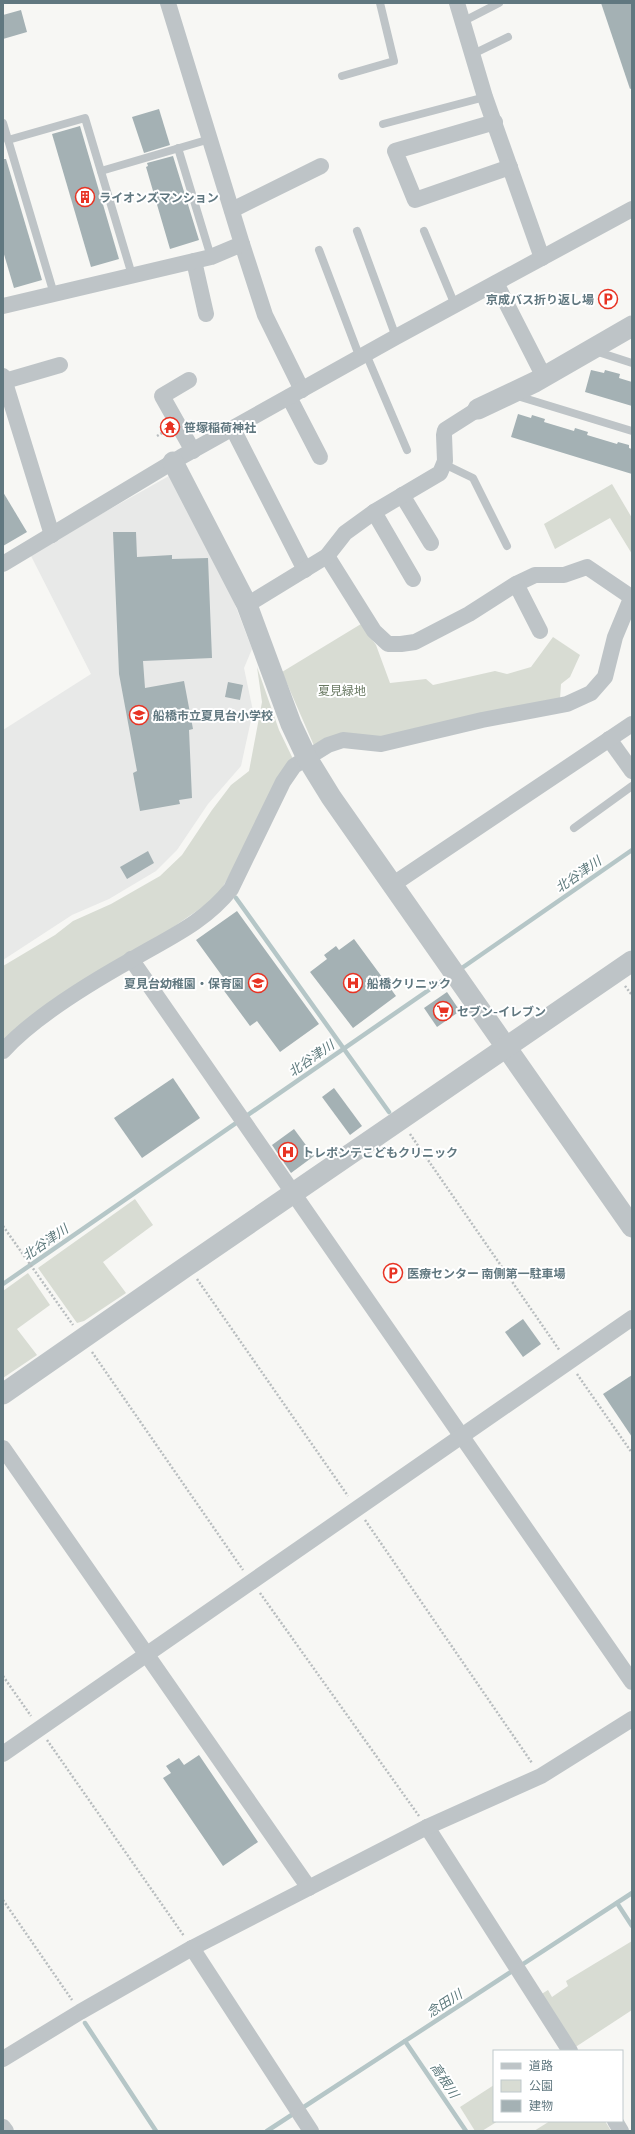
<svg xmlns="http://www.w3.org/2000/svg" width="635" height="2134" viewBox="0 0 635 2134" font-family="'Exo 2','Noto Sans JP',sans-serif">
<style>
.built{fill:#e8e9e8}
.green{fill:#d8dcd3}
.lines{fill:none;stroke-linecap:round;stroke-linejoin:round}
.stream{stroke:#b5c6c7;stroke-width:4.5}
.building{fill:#a4b1b4}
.path{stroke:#b8bdbf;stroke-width:2.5;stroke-dasharray:2 2;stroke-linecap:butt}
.service{stroke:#bec4c7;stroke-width:8}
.minor{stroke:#bec4c7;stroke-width:16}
.tertiary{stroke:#bec4c7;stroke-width:21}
.labels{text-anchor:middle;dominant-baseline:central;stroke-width:4;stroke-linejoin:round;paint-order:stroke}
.poi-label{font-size:12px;font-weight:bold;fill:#617880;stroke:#fff;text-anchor:start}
.park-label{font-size:12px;fill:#687861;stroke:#fff}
.water-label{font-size:13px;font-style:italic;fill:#5c787b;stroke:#fff}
</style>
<rect width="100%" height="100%" fill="#f7f7f4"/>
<polygon class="built" points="169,476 226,581 252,649 244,668 253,711 241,766 208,804 177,850 156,871 109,899 72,915 3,960 3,730 91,674 30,554"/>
<g class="green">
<polygon points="612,484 632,518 632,554 610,518 555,549 544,524"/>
<polygon points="361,624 376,645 390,683 426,679 433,685 495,671 507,674 531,667 553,637 580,655 570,677 561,684 560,699 382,739 315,748 282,672"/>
<polygon points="257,667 279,730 294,761 217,897 3,1044 3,966 55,935 73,921 111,904 160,876 182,855 212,810 231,785 249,771 262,702"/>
<polygon points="135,1199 153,1225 103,1262 126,1293 84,1321 77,1323 38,1268"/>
<polygon points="28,1273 50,1305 17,1329 37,1355 3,1378 3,1291"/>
<polygon points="632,1941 632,2010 574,2048 540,1995 548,1990 552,1997 568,1986 566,1981"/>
<polygon points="494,2085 494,2121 498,2121 482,2131 475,2131 460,2107"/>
<polygon points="550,2121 605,2121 611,2131 534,2131"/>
</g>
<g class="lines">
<g class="stream">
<polyline points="236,898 389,1112"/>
<polyline points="459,970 632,850"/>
<polyline points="3,1284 449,976"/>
<polyline points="617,1903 632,1926"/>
<polyline points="85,2023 156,2131"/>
<polyline points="405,2041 466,2131"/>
<polyline points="267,2131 632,1893"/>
</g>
</g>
<g class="building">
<polygon points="601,3 632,3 632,88 630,89"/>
<polygon points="21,10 27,32 3,39 3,15"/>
<polygon points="159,109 170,145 144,153 132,117"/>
<polygon points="80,126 119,259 91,267 52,134"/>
<polygon points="173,156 199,240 170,249 146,167 148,166 147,163"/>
<polygon points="3,159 6,159 42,280 14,288 3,251"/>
<polygon points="591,370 604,373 605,370 620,374 619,378 632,382 632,406 585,392"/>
<polygon points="518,414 531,418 532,415 545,419 544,422 574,431 575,428 588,432 587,435 617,444 618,442 629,445 629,448 632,449 632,474 511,437"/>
<polygon points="3,492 27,532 3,546"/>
<polygon points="113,532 136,532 137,557 172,555 172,559 208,558 212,658 143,661 145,688 184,681 193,729 189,730 192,798 179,800 180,804 140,811 133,773 137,771 119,674"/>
<polygon points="228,682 243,685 240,700 225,697"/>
<polygon points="148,851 154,863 127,879 120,867"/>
<polygon points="237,911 319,1024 280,1052 257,1021 250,1026 222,988 228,984 196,940"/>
<polygon points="354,939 396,996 353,1028 310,972 327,959 324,955 336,946 339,950"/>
<polygon points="447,992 460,1011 437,1027 424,1008"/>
<polygon points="173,1078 200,1118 142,1158 114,1118"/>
<polygon points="334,1088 362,1126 350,1135 322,1097"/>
<polygon points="294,1129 314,1156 291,1173 272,1145"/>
<polygon points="523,1319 541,1344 523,1357 505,1332"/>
<polygon points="632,1375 632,1437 603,1394"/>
<polygon points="199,1755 258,1842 223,1866 163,1778 171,1773 166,1766 179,1758 184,1765"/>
</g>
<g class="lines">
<g class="path">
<polyline points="157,436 165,431"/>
<polyline points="625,986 632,995"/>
<polyline points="410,1134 560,1351"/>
<polyline points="3,1226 73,1325"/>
<polyline points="197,1279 348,1496"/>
<polyline points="92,1352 243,1570"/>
<polyline points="577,1374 632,1453"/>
<polyline points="365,1520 532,1763"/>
<polyline points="260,1593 419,1816"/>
<polyline points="3,1676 31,1716"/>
<polyline points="47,1740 184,1936"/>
<polyline points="3,1900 72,2000"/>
</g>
<g class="service">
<polyline points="462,22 499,3"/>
<polyline points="471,55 508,37"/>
<polyline points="342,76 394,61 380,3"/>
<polyline points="3,123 54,294"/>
<polyline points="383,124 485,97"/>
<polyline points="8,140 85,118 132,275"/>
<polyline points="178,148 211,257"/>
<polyline points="101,171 210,139"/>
<polyline points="357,231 396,337"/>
<polyline points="424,231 455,305"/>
<polyline points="319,250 360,358"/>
<polyline points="595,351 632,363"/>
<polyline points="366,354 407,450"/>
<polyline points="514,395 632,431"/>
<polyline points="444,464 473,478 507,546"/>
<polyline points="574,828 632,786"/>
</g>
<g class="minor">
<polyline points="457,3 485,97 542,258"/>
<polyline points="495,122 395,151 415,200 510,167"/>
<polyline points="232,210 321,166"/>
<polyline points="242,244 265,315 302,390"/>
<polyline points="194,261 206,314"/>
<polyline points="496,283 544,377"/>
<polyline points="3,306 211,257 242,244 168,3"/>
<polyline points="3,376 52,535"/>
<polyline points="189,380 162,396 193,451"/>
<polyline points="5,381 60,365"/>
<polyline points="289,397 320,457"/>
<polyline points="233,429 305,570"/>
<polyline points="402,495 431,543"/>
<polyline points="374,512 413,579"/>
<polyline points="327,556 374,631 388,644 401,644 415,642 469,614 516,584 535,575 564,575 587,567 631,597"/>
<polyline points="3,564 181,457 396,337 632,209"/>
<polyline points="516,584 540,631"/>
<polyline points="247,605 327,556 345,533 374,512 440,473 445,461 444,435 445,430 478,409"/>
<polyline points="609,739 632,771"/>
<polyline points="392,885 632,724"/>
<polyline points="131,959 632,1682"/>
<path d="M3,1051C34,1017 90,983 131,960C168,938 204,923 231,889L283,782L294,766L328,745L343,740L381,744L482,720L567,704L591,693L605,677L615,637L632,596"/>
<polyline points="3,1448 309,1888"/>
<polyline points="3,1754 632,1318"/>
<polyline points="427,1827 570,2051"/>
<polyline points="192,1948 311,2131"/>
<polyline points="3,2059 80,2012 192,1948 427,1827 541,1776 632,1719"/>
<polyline points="615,2121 621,2131"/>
<polyline points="3,2127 6,2131"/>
</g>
<g class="tertiary">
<polyline points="478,409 535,382 632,326"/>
<polyline points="173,462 247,605 291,724 307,758 331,797 632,1227"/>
<polyline points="3,1394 187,1266 632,961"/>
</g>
</g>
<defs>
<symbol id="building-ring" viewBox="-11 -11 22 22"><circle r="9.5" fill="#fff" stroke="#e83323" stroke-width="1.5"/><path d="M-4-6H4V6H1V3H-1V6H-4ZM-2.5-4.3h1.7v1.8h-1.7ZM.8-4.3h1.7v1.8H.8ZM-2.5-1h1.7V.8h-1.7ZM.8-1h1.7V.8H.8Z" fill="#e83323"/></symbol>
<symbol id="parking-ring" viewBox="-11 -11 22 22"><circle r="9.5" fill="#fff" stroke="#e83323" stroke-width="1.5"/><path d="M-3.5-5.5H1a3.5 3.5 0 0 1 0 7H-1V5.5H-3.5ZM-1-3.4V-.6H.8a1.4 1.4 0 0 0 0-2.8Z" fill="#e83323"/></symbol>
<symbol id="temple-ring" viewBox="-11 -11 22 22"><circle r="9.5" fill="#fff" stroke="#e83323" stroke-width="1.5"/><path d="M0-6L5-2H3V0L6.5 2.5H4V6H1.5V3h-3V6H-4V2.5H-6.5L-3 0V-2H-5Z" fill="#e83323"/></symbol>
<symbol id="school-ring" viewBox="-11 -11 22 22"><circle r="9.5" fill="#fff" stroke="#e83323" stroke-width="1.5"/><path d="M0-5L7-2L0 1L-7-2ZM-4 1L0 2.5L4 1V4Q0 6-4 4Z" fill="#e83323"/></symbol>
<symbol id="hospital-ring" viewBox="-11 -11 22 22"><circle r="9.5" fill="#fff" stroke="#e83323" stroke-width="1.5"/><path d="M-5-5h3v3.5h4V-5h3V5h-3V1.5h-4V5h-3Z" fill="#e83323"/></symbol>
<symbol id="supermarket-ring" viewBox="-11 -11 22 22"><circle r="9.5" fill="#fff" stroke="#e83323" stroke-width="1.5"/><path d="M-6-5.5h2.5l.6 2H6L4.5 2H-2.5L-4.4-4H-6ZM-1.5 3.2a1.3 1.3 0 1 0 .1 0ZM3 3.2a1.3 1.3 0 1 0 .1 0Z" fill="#e83323"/></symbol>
</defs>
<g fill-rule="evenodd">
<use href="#building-ring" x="74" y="186" width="22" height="22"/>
<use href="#parking-ring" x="597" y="288" width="22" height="22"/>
<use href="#temple-ring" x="159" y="416" width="22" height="22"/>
<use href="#school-ring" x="128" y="704" width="22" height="22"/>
<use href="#school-ring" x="247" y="972" width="22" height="22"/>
<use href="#hospital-ring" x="342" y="972" width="22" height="22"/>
<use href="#supermarket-ring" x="432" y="1000" width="22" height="22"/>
<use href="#hospital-ring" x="277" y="1141" width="22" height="22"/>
<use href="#parking-ring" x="382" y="1262" width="22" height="22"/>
</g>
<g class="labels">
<g class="poi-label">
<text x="99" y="197">ライオンズマンション</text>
<text x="594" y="299" text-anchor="end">京成バス折り返し場</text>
<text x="184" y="427">笹塚稲荷神社</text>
<text x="153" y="715">船橋市立夏見台小学校</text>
<text x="244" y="983" text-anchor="end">夏見台幼稚園・保育園</text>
<text x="367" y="983">船橋クリニック</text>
<text x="457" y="1011">セブン-イレブン</text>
<text x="302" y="1152">トレポンテこどもクリニック</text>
<text x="407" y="1273">医療センター 南側第一駐車場</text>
</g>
<g class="park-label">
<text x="342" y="690">夏見緑地</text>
</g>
<g class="water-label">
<text transform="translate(578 874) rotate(-35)">北谷津川</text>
<text transform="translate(311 1058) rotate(-35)">北谷津川</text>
<text transform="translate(45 1242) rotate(-35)">北谷津川</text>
<text transform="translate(444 2003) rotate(-33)">念田川</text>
<text transform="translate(445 2080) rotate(56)">高根川</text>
</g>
</g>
<rect width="635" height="2134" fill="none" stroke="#617880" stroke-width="8"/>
<rect x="493" y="2050" width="130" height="72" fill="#ffffff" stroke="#c0c9cc"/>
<rect x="501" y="2063" width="20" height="6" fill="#bec4c7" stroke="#c0c9cc"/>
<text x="529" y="2070" font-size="12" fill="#617880">道路</text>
<rect x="501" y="2080" width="20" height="12" fill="#d8dcd3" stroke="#c0c9cc"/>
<text x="529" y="2090" font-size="12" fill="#617880">公園</text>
<rect x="501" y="2100" width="20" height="12" fill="#a4b1b4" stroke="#c0c9cc"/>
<text x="529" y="2110" font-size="12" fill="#617880">建物</text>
</svg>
